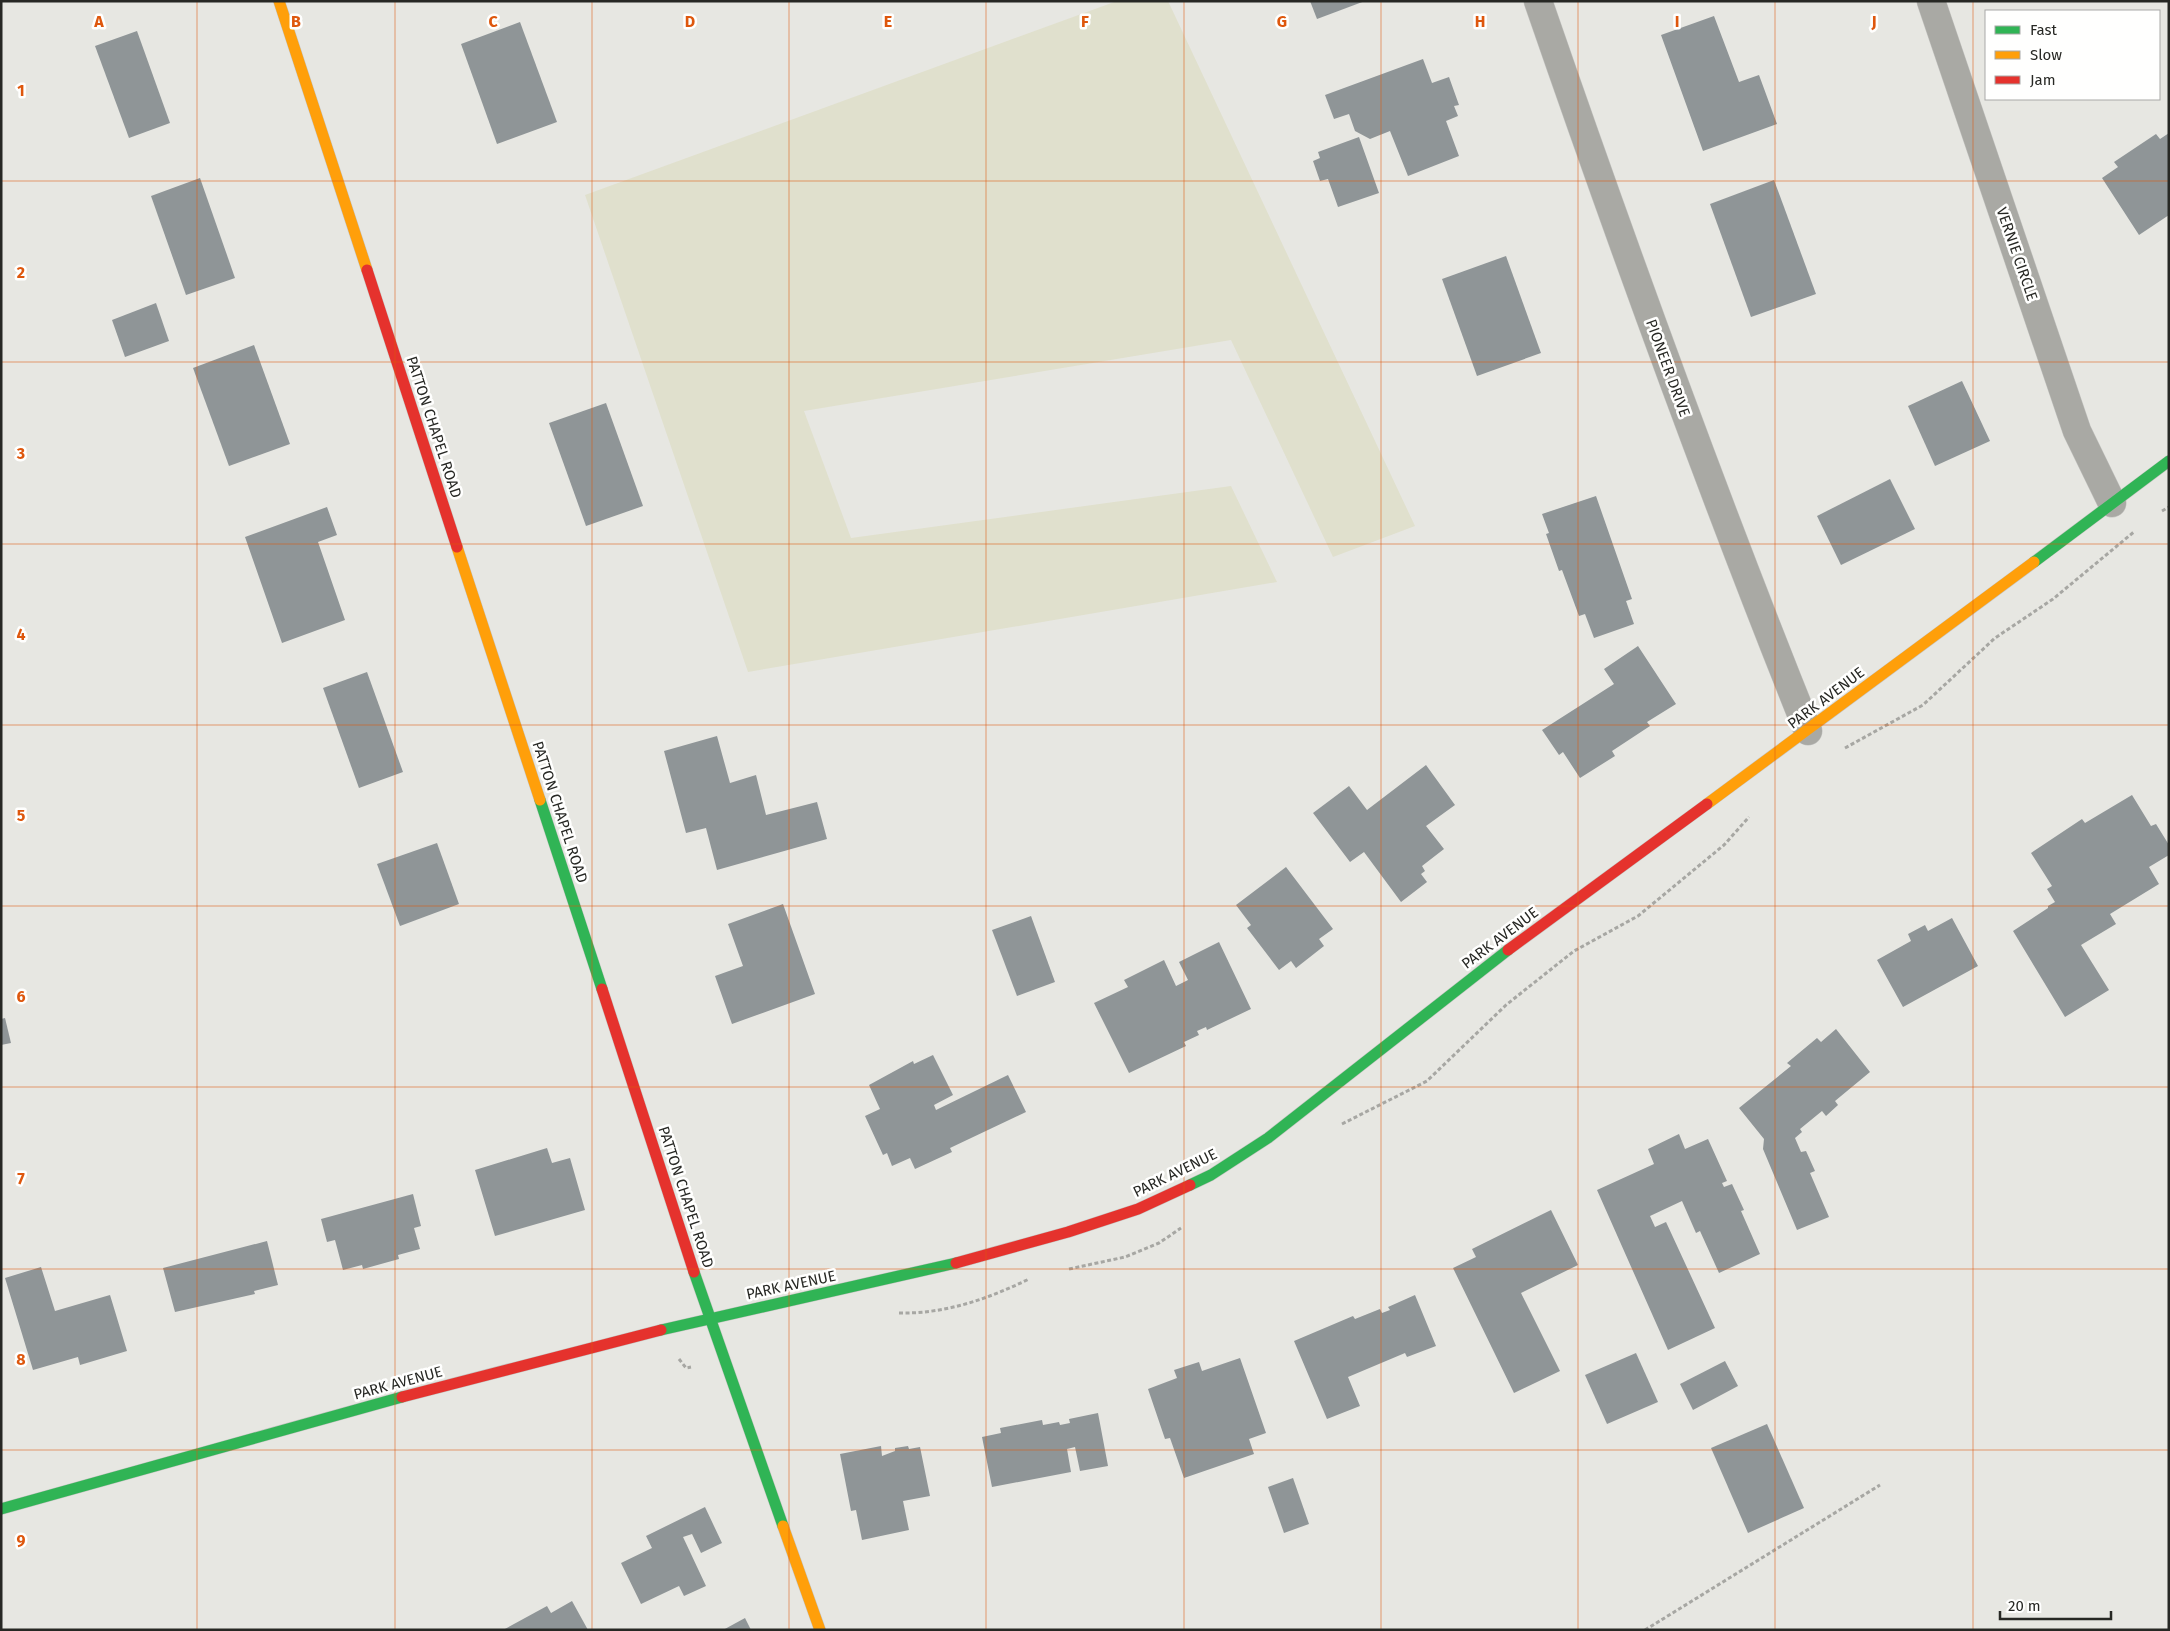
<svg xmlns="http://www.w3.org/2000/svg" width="2170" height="1631" viewBox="0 0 2170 1631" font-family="'Fira Sans',sans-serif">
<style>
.green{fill:#e0e0cd}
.building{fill:#8f9597}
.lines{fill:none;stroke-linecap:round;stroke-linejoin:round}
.street-casing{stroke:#c4c4c1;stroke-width:29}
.fast-casing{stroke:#c4c4c1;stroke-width:12}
.slow-casing{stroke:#c4c4c1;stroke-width:12}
.jam-casing{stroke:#c4c4c1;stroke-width:12}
.path{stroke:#a7a7a3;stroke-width:3;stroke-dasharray:4 2.5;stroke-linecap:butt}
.street{stroke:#a9a9a4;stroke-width:28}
.fast{stroke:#30b455;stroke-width:11}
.slow{stroke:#ff9f0a;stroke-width:11}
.jam{stroke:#e5322d;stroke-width:11}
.grid{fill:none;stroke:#de570d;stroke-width:1;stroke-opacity:0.55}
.labels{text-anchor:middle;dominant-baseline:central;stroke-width:5;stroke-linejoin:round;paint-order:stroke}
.street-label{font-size:15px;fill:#272824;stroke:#fffffe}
.grid-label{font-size:16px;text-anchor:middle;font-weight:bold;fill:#de570d;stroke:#fffffe;stroke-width:5;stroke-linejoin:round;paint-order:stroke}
</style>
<rect width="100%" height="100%" fill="#e7e7e2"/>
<polygon class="green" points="1117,1 1168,1 1415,526 1333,557 1231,340 804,411 851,538 1231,486 1277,582 748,672 585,195"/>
<g class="building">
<polygon points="1310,1 1365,1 1317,19"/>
<polygon points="1714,16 1739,82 1759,75 1777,124 1703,151 1661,35"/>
<polygon points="520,22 557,122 497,144 461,44"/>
<polygon points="137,31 170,123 129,138 95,46"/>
<polygon points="1423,59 1432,83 1449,77 1459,105 1454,106 1458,116 1446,121 1459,156 1408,176 1390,131 1370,139 1355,131 1349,114 1334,119 1325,95"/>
<polygon points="2169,133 2169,215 2139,235 2102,178 2118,167 2114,162 2156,134 2160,139"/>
<polygon points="1359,137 1379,193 1338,207 1328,179 1320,181 1313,161 1320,158 1318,152"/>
<polygon points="200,178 235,278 186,295 151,196"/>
<polygon points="1774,180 1816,294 1751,317 1710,204"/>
<polygon points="1506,256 1541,353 1477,376 1442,279"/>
<polygon points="156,303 169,341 125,357 112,320"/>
<polygon points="254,345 290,444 229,466 193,368"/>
<polygon points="1962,381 1990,441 1935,466 1908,406"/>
<polygon points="606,403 643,506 586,526 549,423"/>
<polygon points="1890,479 1915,529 1841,565 1817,516"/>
<polygon points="1596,496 1632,599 1626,601 1634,624 1594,638 1585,614 1579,616 1562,570 1559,571 1546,534 1549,533 1542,514"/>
<polygon points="327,507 337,535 318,542 345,620 282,643 245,537"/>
<polygon points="1638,646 1676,704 1647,722 1650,726 1612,751 1615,756 1580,778 1563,752 1559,755 1542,730 1614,684 1604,669"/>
<polygon points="367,672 403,772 359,788 323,688"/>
<polygon points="717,736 730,783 756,775 766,815 817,802 827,839 717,870 706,828 686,833 664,751"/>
<polygon points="1426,765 1455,805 1426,826 1444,849 1422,866 1425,871 1421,874 1427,882 1401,902 1364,852 1350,862 1313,813 1349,786 1367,810"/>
<polygon points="2132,795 2151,826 2156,824 2169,845 2169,855 2149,867 2159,884 2110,914 2116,924 2081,945 2109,990 2065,1017 2013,931 2048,908 2048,906 2055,902 2047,889 2052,886 2031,853 2082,819 2085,823"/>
<polygon points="437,843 459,904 400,926 377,864"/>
<polygon points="1286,867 1333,929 1319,939 1324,946 1296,968 1291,961 1279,970 1247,928 1251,925 1236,905"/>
<polygon points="783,904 815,994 732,1024 715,976 743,966 728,924"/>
<polygon points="1031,916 1055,982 1017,996 992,930"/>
<polygon points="1952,918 1978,966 1903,1007 1877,960 1911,941 1908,934 1925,925 1928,931"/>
<polygon points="1219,942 1251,1009 1207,1030 1206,1027 1197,1031 1199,1035 1184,1042 1186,1046 1129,1073 1094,1003 1128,987 1124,980 1164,960 1176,986 1188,980 1179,962"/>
<polygon points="5,1018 11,1043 1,1045 1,1019"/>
<polygon points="1836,1029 1870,1072 1835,1101 1838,1105 1826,1116 1822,1111 1800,1129 1802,1132 1795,1138 1801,1152 1806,1151 1815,1171 1810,1173 1829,1217 1797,1230 1763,1149 1764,1139 1739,1108 1791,1066 1787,1063 1817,1038 1821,1042"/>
<polygon points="933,1055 953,1095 934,1105 936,1110 1008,1075 1026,1112 950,1148 952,1152 915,1169 910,1158 892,1166 887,1153 883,1155 865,1116 880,1109 869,1085 913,1061 914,1064"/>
<polygon points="1679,1134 1685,1149 1708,1139 1727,1181 1722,1183 1724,1187 1732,1184 1744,1210 1741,1211 1760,1254 1719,1273 1700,1231 1696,1233 1682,1201 1650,1216 1655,1227 1666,1222 1715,1328 1668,1350 1597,1190 1654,1164 1648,1149"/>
<polygon points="547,1148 552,1163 570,1158 585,1210 495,1236 475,1170"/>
<polygon points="413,1194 421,1226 414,1228 420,1249 398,1255 399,1259 363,1269 362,1265 343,1270 335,1240 327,1242 321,1219"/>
<polygon points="1551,1210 1578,1265 1521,1293 1560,1371 1514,1393 1453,1268 1476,1257 1472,1249"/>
<polygon points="267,1241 278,1285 254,1291 255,1294 175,1312 163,1268"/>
<polygon points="41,1267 55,1311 110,1295 127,1351 80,1365 78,1357 33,1370 5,1278"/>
<polygon points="1415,1295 1436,1346 1407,1357 1405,1353 1348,1377 1360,1406 1327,1419 1294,1341 1353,1316 1355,1319 1380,1309 1382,1313 1390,1310 1388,1307"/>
<polygon points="1636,1353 1658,1402 1607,1424 1585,1375"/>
<polygon points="1240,1358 1266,1433 1249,1439 1254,1454 1184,1478 1170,1438 1165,1439 1148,1389 1177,1378 1174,1370 1199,1362 1202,1371"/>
<polygon points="1725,1361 1738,1386 1693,1410 1680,1384"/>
<polygon points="1098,1413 1108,1466 1080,1471 1075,1447 1067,1449 1071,1472 992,1487 982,1437 1001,1433 1000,1428 1042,1420 1043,1425 1059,1422 1060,1425 1070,1423 1069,1419"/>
<polygon points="1767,1424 1804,1508 1748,1533 1711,1448"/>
<polygon points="881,1446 882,1456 895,1451 895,1448 908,1446 909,1449 920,1447 930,1496 903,1501 909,1530 862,1540 856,1510 851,1511 840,1454"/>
<polygon points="1293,1478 1309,1524 1284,1533 1268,1487"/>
<polygon points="705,1507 722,1543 701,1553 692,1534 683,1537 706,1586 684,1596 679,1586 641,1604 621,1563 652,1548 646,1536"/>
<polygon points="572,1601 588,1630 503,1630 547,1606 551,1613"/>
<polygon points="745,1618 751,1630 723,1630"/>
</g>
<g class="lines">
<defs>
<g id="street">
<path d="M1538,1C1623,247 1711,490 1808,731"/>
<polyline points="1931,1 2077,431 2112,503"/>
</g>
<g id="fast">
<polyline points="2034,562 2169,461"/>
<polyline points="540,800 602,989"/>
<polyline points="1190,1185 1211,1175 1268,1138 1508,950"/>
<polyline points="694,1272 783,1526"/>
<polyline points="661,1330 956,1263"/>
<polyline points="1,1509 402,1397"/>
</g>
<g id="slow">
<polyline points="279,1 367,270"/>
<polyline points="457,547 540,800"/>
<polyline points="1707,804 2034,562"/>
<polyline points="783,1526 820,1630"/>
</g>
<g id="jam">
<polyline points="367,270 457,547"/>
<polyline points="1508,950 1707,804"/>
<polyline points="602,989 694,1272"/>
<polyline points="956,1263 1068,1232 1138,1209 1190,1185"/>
<polyline points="402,1397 661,1330"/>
</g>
</defs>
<use href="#street" class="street-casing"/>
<use href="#fast" class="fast-casing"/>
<use href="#slow" class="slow-casing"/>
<use href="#jam" class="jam-casing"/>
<g class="path">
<polyline points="2162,511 2169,507"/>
<polyline points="1845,748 1923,705 1995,638 2053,599 2135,531"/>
<polyline points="1342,1124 1427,1081 1506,1005 1574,951 1638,916 1724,845 1749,817"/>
<polyline points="1069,1269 1125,1257 1159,1243 1181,1228"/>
<path d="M899,1313C945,1314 988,1299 1029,1279"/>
<polyline points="679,1359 686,1368 691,1367"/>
<polyline points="1645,1630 1880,1485"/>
</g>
<use href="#street" class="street"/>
<use href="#fast" class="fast"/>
<use href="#slow" class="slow"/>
<use href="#jam" class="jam"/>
</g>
<path class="grid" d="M197,1V1630M395,1V1630M592,1V1630M789,1V1630M986,1V1630M1184,1V1630M1381,1V1630M1578,1V1630M1775,1V1630M1973,1V1630M1,181H2169M1,362H2169M1,544H2169M1,725H2169M1,906H2169M1,1087H2169M1,1269H2169M1,1450H2169"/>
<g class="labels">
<g class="street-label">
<text transform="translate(2017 254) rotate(71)">VERNIE CIRCLE</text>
<text transform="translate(1668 368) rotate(70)">PIONEER DRIVE</text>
<text transform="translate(434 427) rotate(72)">PATTON CHAPEL ROAD</text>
<text transform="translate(1826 698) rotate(-37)">PARK AVENUE</text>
<text transform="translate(560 812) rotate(72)">PATTON CHAPEL ROAD</text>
<text transform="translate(1500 938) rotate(-37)">PARK AVENUE</text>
<text transform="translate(1175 1173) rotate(-26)">PARK AVENUE</text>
<text transform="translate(686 1197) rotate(72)">PATTON CHAPEL ROAD</text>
<text transform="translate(791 1285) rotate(-12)">PARK AVENUE</text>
<text transform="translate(398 1383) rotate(-15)">PARK AVENUE</text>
</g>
</g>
<g class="grid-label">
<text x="99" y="27">A</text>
<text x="296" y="27">B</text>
<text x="493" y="27">C</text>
<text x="690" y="27">D</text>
<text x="888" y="27">E</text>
<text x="1085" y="27">F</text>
<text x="1282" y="27">G</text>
<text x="1480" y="27">H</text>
<text x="1677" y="27">I</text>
<text x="1874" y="27">J</text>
<text x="21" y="96">1</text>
<text x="21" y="278">2</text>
<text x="21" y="459">3</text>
<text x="21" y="640">4</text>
<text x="21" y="821">5</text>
<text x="21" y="1002">6</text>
<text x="21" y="1184">7</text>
<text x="21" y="1365">8</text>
<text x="21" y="1546">9</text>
</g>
<rect width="2170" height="1631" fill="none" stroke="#272824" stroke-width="5"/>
<rect x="1985" y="10" width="175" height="90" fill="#fffffe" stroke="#a9a9a7"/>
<rect x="1995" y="26" width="25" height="8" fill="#30b455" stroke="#a9a9a7"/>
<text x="2030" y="35" font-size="15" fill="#272824">Fast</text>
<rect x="1995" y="51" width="25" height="8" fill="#ff9f0a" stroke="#a9a9a7"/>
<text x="2030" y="60" font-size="15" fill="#272824">Slow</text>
<rect x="1995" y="76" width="25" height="8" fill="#e5322d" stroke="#a9a9a7"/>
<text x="2030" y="85" font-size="15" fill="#272824">Jam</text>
<path d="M2000 1611v8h111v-8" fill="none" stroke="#272824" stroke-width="2.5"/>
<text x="2008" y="1611" font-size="15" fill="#272824" stroke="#fffffe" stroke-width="4" paint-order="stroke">20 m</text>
</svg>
